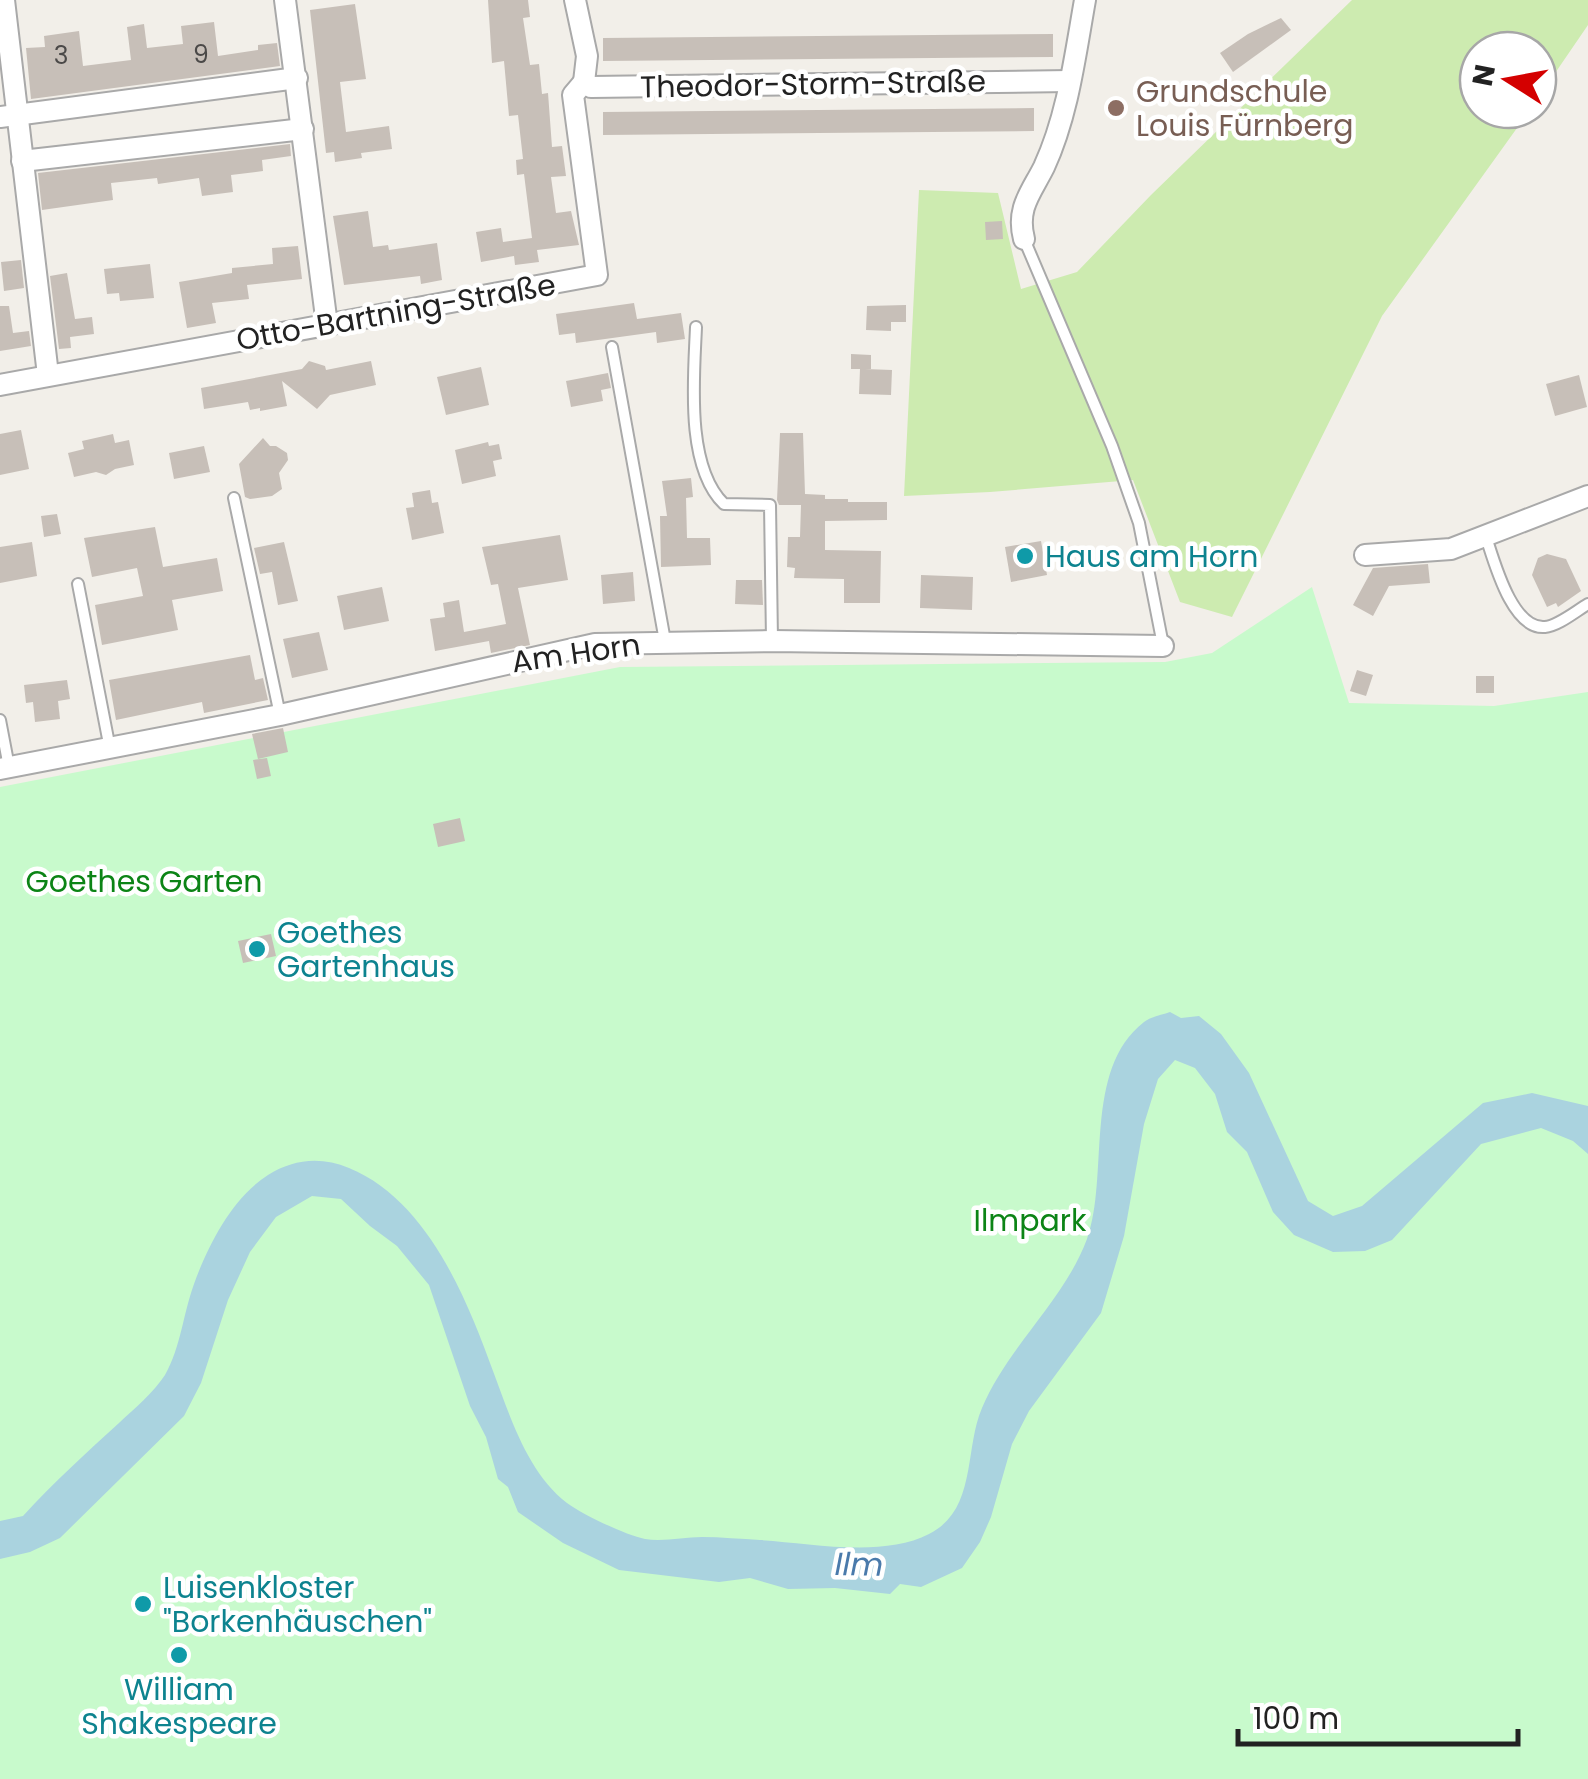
<svg xmlns="http://www.w3.org/2000/svg" width="1588" height="1779" viewBox="0 0 1588 1779" font-family="Poppins,sans-serif">
<style>
.grass{fill:#cdebb0}
.park{fill:#c8facc}
.water{fill:#aad3df}
.building{fill:#c7bfb8}
.lines{fill:none;stroke-linecap:round;stroke-linejoin:round}
.service-casing{stroke:#a9a9a9;stroke-width:14}
.minor-casing{stroke:#a9a9a9;stroke-width:24}
.service{stroke:#fff;stroke-width:10}
.minor{stroke:#fff;stroke-width:20}
.education-dot{fill:#8d6e63;stroke:#fff;stroke-width:4}
.culture-dot{fill:#0f9aa8;stroke:#fff;stroke-width:4}
.labels{text-anchor:middle;dominant-baseline:central;stroke-width:9;stroke-linejoin:round;paint-order:stroke}
.number-label{font-size:25px;fill:#4b4948}
.street-label{font-size:30px;fill:#222;stroke:#fff}
.education-label{font-size:30px;fill:#785e54;stroke:#fff;text-anchor:start}
.culture-label{font-size:30px;fill:#0d838f;stroke:#fff;text-anchor:start}
.park-label{font-size:30px;fill:#0c8416;stroke:#fff}
.water-label{font-size:32px;font-style:italic;fill:#4a7aab;stroke:#fff}
</style>
<rect width="100%" height="100%" fill="#f2efe9"/>
<polygon class="grass" points="1352,0 1588,0 1588,25 1538,98 1538,50 1478,50 1478,110 1530,110 1382,316 1232,617 1180,602 1133,480 990,492 904,496 919,190 998,193 1021,289 1077,272 1151,195"/>
<polygon class="park" points="1312,587 1349,703 1494,706 1588,692 1588,1779 0,1779 0,787 620,667 1165,662 1212,653"/>
<path class="water" d="M1170,1012L1181,1018L1199,1016L1221,1034L1249,1073L1308,1201L1333,1216L1362,1206L1483,1103L1532,1093L1588,1106V1154L1573,1141L1541,1128L1481,1144L1392,1240L1365,1251L1333,1252L1294,1235L1273,1212L1247,1152L1227,1132L1215,1094L1195,1068L1175,1060L1158,1079L1144,1124L1124,1236L1101,1313L1029,1411L1012,1444L991,1517L980,1542L962,1568L921,1587L900,1584L890,1594L835,1588L788,1589L750,1578L719,1582L619,1570L563,1543L518,1512L508,1487L498,1479L486,1437L470,1406L429,1285L397,1246L370,1226L341,1199L312,1196L276,1217L250,1252L228,1300L201,1383L184,1416L60,1538L30,1552L0,1559V1521L23,1516C53,1483 86,1453 119,1423C134,1409 154,1392 165,1375C181,1347 183,1314 194,1284C208,1245 232,1198 268,1175C293,1159 321,1156 349,1168C427,1200 466,1297 493,1371C510,1416 527,1472 567,1503C583,1515 626,1535 645,1539C663,1542 684,1537 702,1537C721,1537 741,1539 760,1540C810,1543 883,1558 929,1534C977,1510 964,1450 982,1408C1008,1346 1064,1301 1087,1239C1110,1176 1082,1070 1144,1022C1150,1017 1162,1015 1170,1012Z"/>
<g class="building">
<polygon points="488,0 528,0 530,17 523,18 530,65 539,64 542,94 548,93 552,147 562,146 566,176 551,177 556,213 571,211 579,245 537,250 539,262 515,265 514,256 481,262 476,232 501,228 503,242 532,238 524,174 517,175 516,160 523,159 518,115 509,116 504,61 492,63"/>
<polygon points="355,4 366,79 340,82 346,132 389,126 392,149 361,153 362,158 335,162 334,152 326,153 310,10"/>
<polygon points="1281,18 1291,30 1233,72 1220,53 1248,34"/>
<polygon points="214,22 218,56 258,50 258,45 277,43 280,66 31,99 26,48 45,47 44,36 79,31 83,66 131,60 127,27 144,24 147,48 183,44 181,26"/>
<polygon points="1053,34 1053,57 603,61 603,38"/>
<polygon points="1034,108 1034,131 603,135 603,112"/>
<polygon points="290,144 291,156 262,160 263,171 231,175 233,192 202,196 199,178 158,184 157,178 111,183 113,200 42,210 38,173"/>
<polygon points="368,211 373,247 388,245 389,250 437,243 442,280 421,284 420,276 344,285 333,216"/>
<polygon points="1002,221 1003,239 986,240 985,222"/>
<polygon points="298,246 302,279 247,285 249,299 212,303 216,323 187,328 179,282 232,273 232,268 273,264 272,248"/>
<polygon points="21,260 24,288 4,291 1,262"/>
<polygon points="150,264 154,298 120,301 119,293 107,294 104,269"/>
<polygon points="67,273 75,319 92,317 94,334 70,337 71,348 59,349 50,276"/>
<polygon points="634,303 637,319 681,313 685,339 657,343 656,332 576,343 575,333 559,335 556,314"/>
<polygon points="906,305 906,322 891,322 891,331 866,330 867,306"/>
<polygon points="0,306 9,306 13,333 29,331 31,346 0,351"/>
<polygon points="851,354 871,355 871,369 865,369 892,370 891,395 859,394 860,369 851,369"/>
<polygon points="309,361 325,366 326,370 371,361 376,385 330,395 317,409 282,381 287,406 260,411 260,408 250,410 248,402 204,409 201,388 302,369"/>
<polygon points="481,367 489,405 446,415 437,377"/>
<polygon points="608,373 611,388 601,390 603,401 571,407 566,381"/>
<polygon points="1579,375 1587,407 1555,416 1546,384"/>
<polygon points="21,430 29,469 0,475 0,434"/>
<polygon points="780,433 803,433 805,494 825,495 825,499 848,499 848,502 887,502 887,520 825,521 825,550 881,551 880,603 844,603 844,579 794,578 795,568 787,567 788,537 800,537 801,505 779,505 777,500"/>
<polygon points="113,434 115,443 129,440 134,465 115,469 106,475 96,472 74,477 68,453 84,449 82,441"/>
<polygon points="263,438 270,446 276,446 287,453 288,460 279,473 282,489 272,496 250,499 245,497 239,464"/>
<polygon points="488,442 489,446 499,444 502,459 493,461 496,476 462,484 455,450"/>
<polygon points="204,446 210,472 174,479 169,453"/>
<polygon points="691,478 693,497 686,498 687,538 710,538 711,565 661,567 660,516 667,516 662,481"/>
<polygon points="430,490 432,503 438,502 444,533 412,540 406,508 414,507 412,493"/>
<polygon points="57,514 61,534 44,537 41,516"/>
<polygon points="155,527 163,567 217,558 223,591 172,600 178,630 102,645 95,605 143,596 137,568 92,577 84,538"/>
<polygon points="560,535 568,580 518,588 530,645 491,653 489,641 435,651 430,619 445,617 443,603 459,600 464,632 506,624 498,584 491,585 482,547"/>
<polygon points="1041,541 1047,575 1011,582 1005,547"/>
<polygon points="32,542 37,576 0,583 0,547"/>
<polygon points="284,542 298,601 278,605 272,572 260,574 254,548"/>
<polygon points="1547,554 1566,559 1581,591 1558,607 1556,603 1547,607 1532,575 1538,558"/>
<polygon points="1428,564 1430,583 1389,586 1373,616 1353,605 1373,568"/>
<polygon points="633,572 635,601 603,604 601,575"/>
<polygon points="921,575 973,577 972,610 920,608"/>
<polygon points="736,580 762,580 763,605 735,604"/>
<polygon points="382,587 389,621 344,630 337,596"/>
<polygon points="319,632 328,670 292,678 283,639"/>
<polygon points="250,655 255,680 263,678 268,700 204,713 202,702 116,720 109,680"/>
<polygon points="1357,670 1373,675 1366,696 1350,691"/>
<rect x="1476" y="676" width="18" height="17"/>
<polygon points="67,680 70,699 58,701 60,719 35,722 33,702 26,703 24,685"/>
<polygon points="283,728 288,752 258,759 252,734"/>
<polygon points="267,758 271,776 257,779 253,760"/>
<polygon points="460,818 465,841 438,847 433,824"/>
<polygon points="271,934 276,956 243,963 238,941"/>
</g>
<g class="lines">
<defs>
<g id="service">
<polyline points="1024,239 1112,446 1139,523 1163,645"/>
<path d="M696,327C694,377 685,466 724,504L770,505L772,640"/>
<polyline points="612,347 665,641"/>
<polyline points="234,498 280,715"/>
<path d="M1486,537C1494,561 1512,630 1545,627C1558,626 1576,611 1588,604"/>
<polyline points="78,584 110,749"/>
<polyline points="0,720 9,767"/>
</g>
<g id="minor">
<polyline points="4,0 48,375"/>
<polyline points="285,0 327,325"/>
<polyline points="575,0 587,56 584,82 591,87 1070,81"/>
<polyline points="0,117 297,78"/>
<polyline points="22,161 303,129"/>
<path d="M1024,239C1016,208 1031,193 1044,167C1068,115 1075,56 1085,0"/>
<polyline points="0,385 597,275 573,95 584,82"/>
<polyline points="1365,555 1451,549 1588,496"/>
<polyline points="0,769 280,715 595,644 772,641 1163,646"/>
</g>
</defs>
<use href="#service" class="service-casing"/>
<use href="#minor" class="minor-casing"/>
<use href="#service" class="service"/>
<use href="#minor" class="minor"/>
</g>
<circle class="education-dot" cx="1116" cy="108" r="10"/>
<g class="culture-dot">
<circle cx="1025" cy="556" r="10"/>
<circle cx="257" cy="949" r="10"/>
<circle cx="143" cy="1604" r="10"/>
<circle cx="179" cy="1655" r="10"/>
</g>
<g class="labels">
<g class="number-label">
<text x="201" y="54">9</text>
<text x="61" y="55">3</text>
</g>
<g class="street-label">
<text transform="translate(813 84) rotate(-1)">Theodor-Storm-Straße</text>
<text transform="translate(396 312) rotate(-10)">Otto-Bartning-Straße</text>
<text transform="translate(576 653) rotate(-8)">Am Horn</text>
</g>
<g class="education-label">
<text x="1136" y="91">Grundschule<tspan x="1136" dy="34">Louis Fürnberg</tspan></text>
</g>
<g class="culture-label">
<text x="1045" y="556">Haus am Horn</text>
<text x="277" y="932">Goethes<tspan x="277" dy="34">Gartenhaus</tspan></text>
<text x="163" y="1587">Luisenkloster<tspan x="163" dy="34">"Borkenhäuschen"</tspan></text>
<text x="179" y="1689" text-anchor="middle">William<tspan x="179" dy="34">Shakespeare</tspan></text>
</g>
<g class="park-label">
<text x="144" y="881">Goethes Garten</text>
<text x="1030" y="1220">Ilmpark</text>
</g>
<g class="water-label">
<text transform="translate(859 1564) rotate(1)">Ilm</text>
</g>
</g>
<g transform="translate(1508 80) rotate(281)"><circle r="48" fill="#ffffff" stroke="#a7a7a7" stroke-width="2.5"/>
<path d="M0-8L18 38L0 25L-18 38Z" fill="#d40000"/>
<text y="-15" font-size="28" font-weight="bold" text-anchor="middle" fill="#222222">N</text>
</g>
<path d="M1238 1729v15h280v-15" fill="none" stroke="#222222" stroke-width="5"/>
<text x="1253" y="1729" font-size="30" fill="#222222" stroke="#ffffff" stroke-width="8" paint-order="stroke">100 m</text>
</svg>
